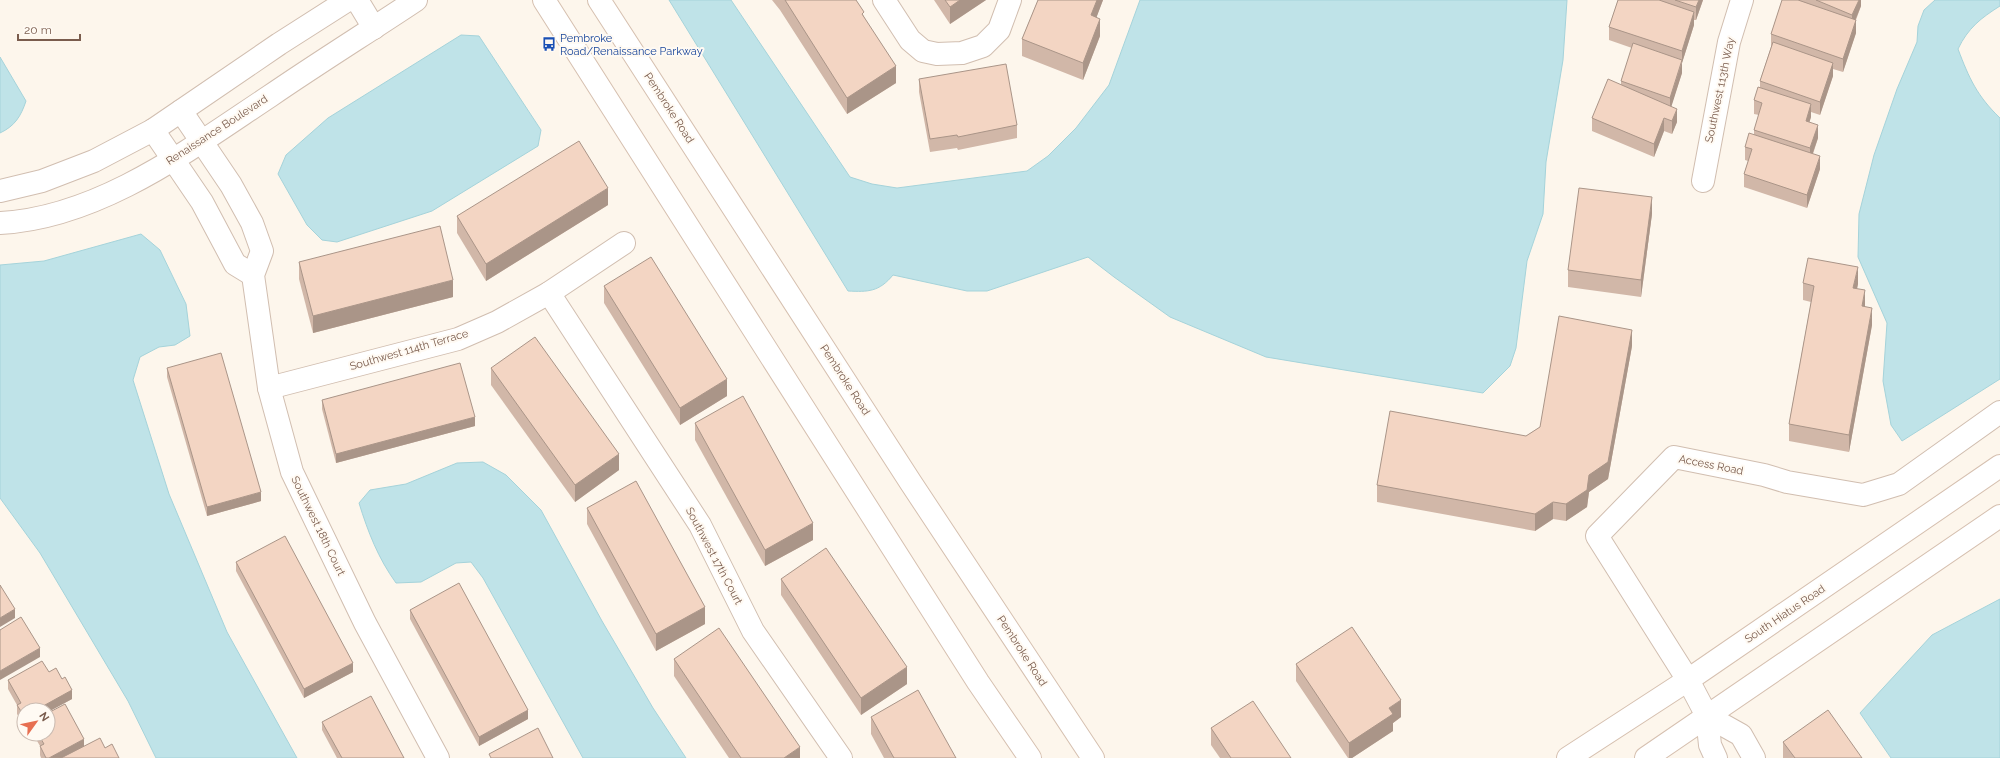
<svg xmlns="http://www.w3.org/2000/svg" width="2000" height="758" viewBox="0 0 2000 758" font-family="Raleway,sans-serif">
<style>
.water{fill:#bfe3e8;stroke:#a5d3da}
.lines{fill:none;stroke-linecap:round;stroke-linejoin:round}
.minor-casing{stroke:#d1beb0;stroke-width:24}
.secondary-casing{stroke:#d6c0b0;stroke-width:24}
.minor{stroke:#fff;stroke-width:22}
.secondary{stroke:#fff;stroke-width:22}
.wall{fill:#d1b7a8}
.shaded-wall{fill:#aa9588}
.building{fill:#f3d5c3;stroke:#aa9588}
.labels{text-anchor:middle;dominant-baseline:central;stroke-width:4;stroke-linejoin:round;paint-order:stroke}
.transit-label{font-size:11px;fill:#164399;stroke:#fffaf3;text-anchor:start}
.street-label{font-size:11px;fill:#7a5c4d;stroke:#fffaf3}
</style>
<rect width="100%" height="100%" fill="#fdf6ec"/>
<g class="water">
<path d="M669,0H731L850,177L872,184L897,188L1027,171L1048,156L1076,128L1109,85L1140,0H1567L1563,60L1546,162L1543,214L1527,261L1516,348L1510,366L1483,393L1266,357L1170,317L1114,277L1088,257L987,291H967L893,275C879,292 868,292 848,291Z"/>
<path d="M1935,0H2000V6C1981,18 1968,28 1958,49C1969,78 1977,96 2000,118V379L1902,441L1891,425L1883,381L1887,323L1858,257L1859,214L1874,155L1897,89L1917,42L1918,26L1924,10Z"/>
<polygon points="461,35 479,36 541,130 538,146 432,211 337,242 322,240 307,225 278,174 286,155 328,118"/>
<path d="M0,57L26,101C21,116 15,126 0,133Z"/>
<polygon points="141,234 160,250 186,304 190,336 175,345 159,347 140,357 133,380 169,494 227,632 297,758 156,758 128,701 40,553 0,498 0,265 44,261"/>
<path d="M483,462L506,475L541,510L602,621L653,708L686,758H583L483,578L471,562L456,563L421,582L396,583C378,558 368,532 359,503L370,490L406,484L457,463Z"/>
<polygon points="2000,599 2000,758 1891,758 1860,713 1932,635"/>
</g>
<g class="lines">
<defs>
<g id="minor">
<polyline points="357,0 374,28"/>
<polyline points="884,0 910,40 923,51 937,54 962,53 983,46 999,30 1010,0"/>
<polyline points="181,111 231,185 252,223 262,251 253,275 269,388 292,472 365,623 438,758"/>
<polyline points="153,130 202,202 235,264 253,275"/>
<polyline points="1703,181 1729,42 1742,0"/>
<polyline points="0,191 42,181 94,161 153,130 279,44 348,0"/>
<path d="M0,223C99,218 190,149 270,96C318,63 368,32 416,0"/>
<polyline points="549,293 700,525 753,631 841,758"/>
<polyline points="269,388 458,339 497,322 549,293 624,243"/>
<polyline points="1707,716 1741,735 1754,758"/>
<polyline points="1716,758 1710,745 1707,716 1688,680 1597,536 1674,457 1764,475 1787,482 1863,495 1899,484 2000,412"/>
</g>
<g id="secondary">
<polyline points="544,0 978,682 1030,758"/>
<polyline points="599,0 911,483 1093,758"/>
<polyline points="1568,758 1688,680 2000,466"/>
<polyline points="1646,758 2000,516"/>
</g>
</defs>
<use href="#minor" class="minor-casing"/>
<use href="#secondary" class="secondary-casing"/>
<use href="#minor" class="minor"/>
<use href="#secondary" class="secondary"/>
</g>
<g class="wall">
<polygon points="772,0 856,0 896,83 847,114 780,10"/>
<polygon points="934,0 986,0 950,24"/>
<polygon points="1038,0 1103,0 1096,18 1100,36 1083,80 1022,56 1022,39"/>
<polygon points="1618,0 1703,0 1696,20 1694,20 1694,25 1682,63 1682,73 1671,106 1677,122 1672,134 1664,131 1654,157 1592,131 1592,118 1621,85 1621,81 1632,48 1609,40 1609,27"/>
<polygon points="1782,0 1861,0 1861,6 1856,20 1856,33 1843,72 1833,69 1833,76 1820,115 1811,112 1811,117 1809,122 1818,138 1813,154 1820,169 1807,208 1744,187 1744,174 1748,161 1745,160 1745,147 1754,135 1754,130 1759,115 1754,114 1754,100 1760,88 1760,81 1771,47 1771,34"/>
<polygon points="919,79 1017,125 1017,138 958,150 957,148 930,152 919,92"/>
<polygon points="608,205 486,281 457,233 457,216"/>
<polygon points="1652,214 1641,297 1568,287 1568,270"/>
<polygon points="299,262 453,297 313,333 299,279"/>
<polygon points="1803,283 1858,284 1857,289 1872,325 1849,452 1789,441 1789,424 1811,302 1803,300"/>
<polygon points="604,286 727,396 680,425 604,303"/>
<polygon points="1632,346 1608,479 1589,492 1587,507 1566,521 1553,519 1535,531 1377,502 1377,485 1526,436 1540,427"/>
<polygon points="167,368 261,501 207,516 167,377"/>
<polygon points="491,368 619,470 575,502 491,385"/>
<polygon points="322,400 475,426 336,463 322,409"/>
<polygon points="695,423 813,540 765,566 695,440"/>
<polygon points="587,508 705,624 656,651 587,524"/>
<polygon points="236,562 353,672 304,698 236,571"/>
<polygon points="781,579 907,684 861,715 781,595"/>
<polygon points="410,610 528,719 479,746 410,619"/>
<polygon points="674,659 800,758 729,758 674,676"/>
<polygon points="1296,664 1401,717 1393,723 1393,731 1352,758 1348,758 1296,681"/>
<polygon points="49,672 72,699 48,712 48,710 24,710 24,725 17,714 17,705 8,689 8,680"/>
<polygon points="871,717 956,758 884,758 871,734"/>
<polygon points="322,722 404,758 337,758 322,730"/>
<polygon points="1211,728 1291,758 1220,758 1211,745"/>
<polygon points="33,734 48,734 84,747 105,748 119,758 41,758 40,755 40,746"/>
<polygon points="1783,742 1862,758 1783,758"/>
</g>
<g class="shaded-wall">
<polygon points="960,0 986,0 950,24 950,7"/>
<polygon points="1097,0 1103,0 1091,32 1091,15"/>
<polygon points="1699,0 1703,0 1696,20 1696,7"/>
<polygon points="1859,0 1861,0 1861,6 1852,28 1852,15"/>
<polygon points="1694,12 1694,25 1682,63 1682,73 1670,111 1670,98 1682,62 1682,51"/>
<polygon points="1100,19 1100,36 1083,80 1083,63"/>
<polygon points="1856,20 1856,33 1843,72 1843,59"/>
<polygon points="1833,63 1833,76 1820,115 1820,102"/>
<polygon points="896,66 896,83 847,114 847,98"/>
<polygon points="1811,104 1811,117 1806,134 1806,121"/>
<polygon points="1677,109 1677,122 1672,134 1672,121"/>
<polygon points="1664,118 1664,131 1654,157 1654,144"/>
<polygon points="1818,125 1818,138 1810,161 1810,148"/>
<polygon points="1820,156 1820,169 1807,208 1807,195"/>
<polygon points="608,188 608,205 486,281 486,264"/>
<polygon points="1652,197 1652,214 1641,297 1641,280"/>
<polygon points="1858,267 1858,284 1853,305 1853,288"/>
<polygon points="453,280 453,297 313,333 313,316"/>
<polygon points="1865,290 1865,307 1862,306"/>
<polygon points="1872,308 1872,325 1849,452 1849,435"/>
<polygon points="1632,330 1632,346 1608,479 1589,492 1587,507 1566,521 1566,504 1589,475"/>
<polygon points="727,379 727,396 680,425 680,408"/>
<polygon points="475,417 475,426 336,463 336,454"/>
<polygon points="619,454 619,470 575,502 575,485"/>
<polygon points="261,492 261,501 207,516 207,507"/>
<polygon points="1553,502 1553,519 1535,531 1535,514"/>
<polygon points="813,523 813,540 765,566 765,550"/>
<polygon points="705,607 705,624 656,651 656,634"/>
<polygon points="15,609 15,618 0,627 0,618"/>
<polygon points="40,648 40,657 0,680 0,671"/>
<polygon points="353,663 353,672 304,698 304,689"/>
<polygon points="907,667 907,684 861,715 861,698"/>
<polygon points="72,690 72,699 48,712 48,710 36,710"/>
<polygon points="1401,700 1401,717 1393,723 1393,731 1352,758 1349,758 1349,743 1389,708"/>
<polygon points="528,710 528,719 479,746 479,737"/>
<polygon points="84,739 84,748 65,758 49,758"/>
<polygon points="800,747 800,758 784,758"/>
</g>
<g class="building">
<polygon points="785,0 856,0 864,12 862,14 896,66 847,98"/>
<polygon points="945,0 960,0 950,7"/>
<polygon points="1038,0 1097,0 1091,15 1100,19 1083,63 1022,39"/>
<polygon points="1618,0 1659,0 1694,12 1682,51 1609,27"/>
<polygon points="1675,0 1699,0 1696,7"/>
<polygon points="1782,0 1798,0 1856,20 1843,59 1771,34"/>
<polygon points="1816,0 1859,0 1852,15"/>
<polygon points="1773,42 1833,63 1820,102 1760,81"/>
<polygon points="1633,43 1682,60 1670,98 1621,81"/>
<polygon points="1006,64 1017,125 958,137 957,135 930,139 919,79"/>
<polygon points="1608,79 1677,109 1672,121 1664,118 1654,144 1592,118"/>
<polygon points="1758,87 1811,104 1806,121 1818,125 1810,148 1754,130 1762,103 1754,100"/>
<polygon points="1749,133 1820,156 1807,195 1744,174 1752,149 1745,147"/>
<polygon points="579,141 608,188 486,264 457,216"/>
<polygon points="1579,188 1652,197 1641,280 1568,270"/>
<polygon points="440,226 453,280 313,316 299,262"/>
<polygon points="651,257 727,379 680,408 604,286"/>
<polygon points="1808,258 1858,267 1853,288 1865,290 1862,306 1872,308 1849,435 1789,424 1814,286 1803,283"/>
<polygon points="1559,316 1632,330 1608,462 1589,475 1587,490 1566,504 1553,502 1535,514 1377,485 1390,411 1526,436 1540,427"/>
<polygon points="535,337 619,454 575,485 491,368"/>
<polygon points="221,353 261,492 207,507 167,368"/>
<polygon points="460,363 475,417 336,454 322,400"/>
<polygon points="743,396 813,523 765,550 695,423"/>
<polygon points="636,481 705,607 656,634 587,508"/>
<polygon points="285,536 353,663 304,689 236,562"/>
<polygon points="826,548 907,667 861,698 781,579"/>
<polygon points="459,583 528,710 479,737 410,610"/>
<polygon points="0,585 15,609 0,618"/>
<polygon points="21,617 40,648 0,671 0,630"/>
<polygon points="1352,627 1401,700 1389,708 1393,714 1349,743 1296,664"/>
<polygon points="719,628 800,747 784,758 741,758 674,659"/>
<polygon points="42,661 49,672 56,668 62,679 65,677 72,690 36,710 24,710 24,716 17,705 21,703 8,680"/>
<polygon points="918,690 956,758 894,758 871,717"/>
<polygon points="371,696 404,758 342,758 322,722"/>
<polygon points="1253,701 1291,758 1231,758 1211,728"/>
<polygon points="65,704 84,739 49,758 46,758 40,746 44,744 38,734 48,734 48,713"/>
<polygon points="1828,710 1862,758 1795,758 1783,742"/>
<polygon points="538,728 553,758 491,758 489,754"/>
<polygon points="100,738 105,748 112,744 119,758 61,758"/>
</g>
<defs>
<symbol id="bus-bare" viewBox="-9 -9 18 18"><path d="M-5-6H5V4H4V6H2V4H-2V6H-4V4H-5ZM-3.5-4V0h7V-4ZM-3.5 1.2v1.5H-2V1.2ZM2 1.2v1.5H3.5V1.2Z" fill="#1a4fb4" stroke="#fffaf3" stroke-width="2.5" paint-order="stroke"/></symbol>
</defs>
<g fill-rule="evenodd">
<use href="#bus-bare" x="539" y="34" width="20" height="20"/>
</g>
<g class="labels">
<g class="transit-label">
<text x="560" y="38">Pembroke<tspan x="560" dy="13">Road/Renaissance Parkway</tspan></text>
</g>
<g class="street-label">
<text transform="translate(1720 90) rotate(-78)">Southwest 113th Way</text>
<text transform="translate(669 108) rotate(57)">Pembroke Road</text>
<text transform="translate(217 130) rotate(-33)">Renaissance Boulevard</text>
<text transform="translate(409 350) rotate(-16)">Southwest 114th Terrace</text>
<text transform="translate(845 380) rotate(57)">Pembroke Road</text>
<text transform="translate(1711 465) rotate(11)">Access Road</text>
<text transform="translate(318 526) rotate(64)">Southwest 18th Court</text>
<text transform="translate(714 556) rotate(62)">Southwest 17th Court</text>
<text transform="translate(1785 614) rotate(-34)">South Hiatus Road</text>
<text transform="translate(1022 651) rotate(57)">Pembroke Road</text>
</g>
</g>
<g transform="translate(36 722) rotate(57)"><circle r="19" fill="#fffaf3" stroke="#cabbb1"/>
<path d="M0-3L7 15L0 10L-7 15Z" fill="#e76f51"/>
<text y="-6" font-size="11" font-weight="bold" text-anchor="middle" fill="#7a5c4d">N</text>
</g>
<path d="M18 34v6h62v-6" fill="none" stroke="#7a5c4d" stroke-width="2"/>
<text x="24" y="34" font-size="12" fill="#7a5c4d" stroke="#fffaf3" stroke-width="3" paint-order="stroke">20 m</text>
</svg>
